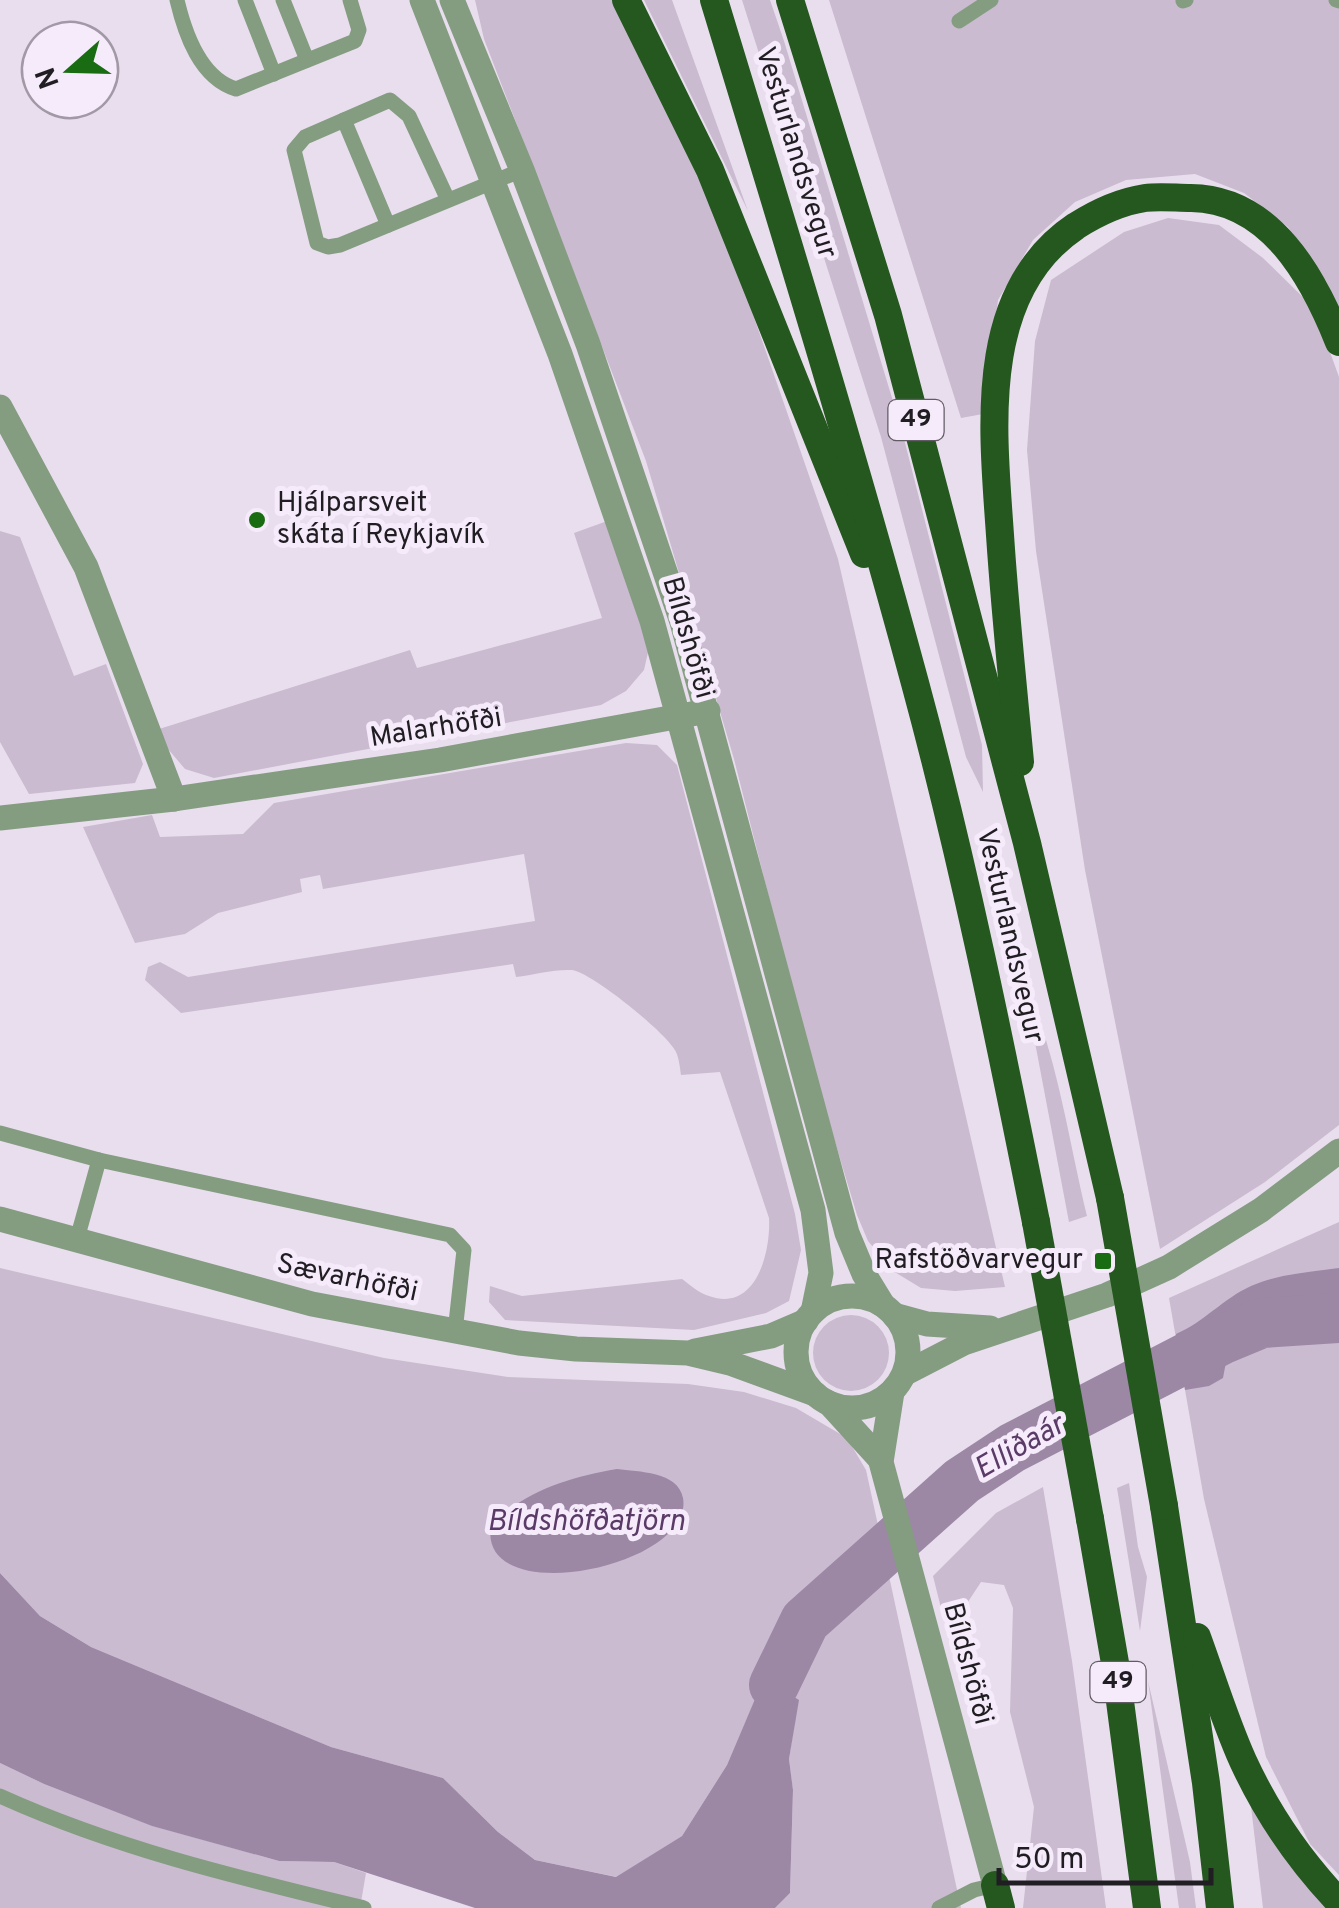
<svg xmlns="http://www.w3.org/2000/svg" width="1339" height="1908" viewBox="0 0 1339 1908" font-family="Overpass,sans-serif">
<style>
.green{fill:#cabbd0}
.water{fill:#9c87a5}
.lines{fill:none;stroke-linecap:round;stroke-linejoin:round}
.river{stroke:#9c87a5;stroke-width:50}
.service{stroke:#849d81;stroke-width:15}
.minor{stroke:#849d81;stroke-width:25}
.tertiary{stroke:#849d81;stroke-width:25}
.trunk{stroke:#24581f;stroke-width:28}
.trunk-bridge{stroke:#24581f;stroke-width:28}
.poi-dot{fill:#1a6c12;stroke:#f6ebfb;stroke-width:4}
.labels{text-anchor:middle;dominant-baseline:central;stroke-width:10;stroke-linejoin:round;paint-order:stroke}
.shield{fill:#f6ebfb;stroke:#615c64;stroke-width:2.5}
.shield-label{font-size:25px;font-weight:bold;fill:#211e23}
.street-label{font-size:28px;fill:#211e23;stroke:#f6ebfb}
.poi-label{font-size:28px;fill:#211e23;stroke:#f6ebfb;text-anchor:start}
.water-label{font-size:30px;font-style:italic;fill:#5a3b67;stroke:#f6ebfb}
</style>
<rect width="100%" height="100%" fill="#e9deee"/>
<g class="green">
<polygon points="475,0 612,0 664,91 731,251 838,559 1005,1287 955,1291 921,1288 893,1271 868,1241 857,1215 808,1052 734,759 646,461 484,39"/>
<polygon points="644,0 672,0 748,211"/>
<polygon points="742,0 770,0 784,41 902,431 982,745 983,792 966,757 881,437"/>
<polygon points="829,0 1339,0 1339,310 1326,281 1288,227 1244,193 1195,174 1126,180 1075,202 1033,240 998,300 983,414 961,418"/>
<polygon points="1168,218 1219,225 1263,258 1314,308 1339,377 1339,1125 1265,1182 1160,1249 1085,870 1036,551 1027,450 1035,341 1051,280 1124,232"/>
<polygon points="610,520 649,648 644,670 626,691 601,705 214,778 185,769 157,736 156,730 410,650 417,668 602,618 574,533"/>
<polygon points="0,531 20,537 74,676 106,664 143,764 135,783 29,794 0,742"/>
<path d="M626,743L657,745L677,765L795,1214L801,1250L789,1301L766,1313L694,1330L505,1320L489,1302L490,1286L522,1296L682,1279C690,1285 699,1293 709,1296C756,1313 771,1252 769,1218L720,1072L681,1075C680,1068 679,1058 676,1052C668,1034 591,972 572,970C554,969 533,975 516,977L513,964L181,1013L145,980L148,967L160,962L188,977L535,921L524,854L323,889L320,875L300,879L302,892L218,913L185,934L135,943L83,827L152,815L160,837L243,834L274,803Z"/>
<path d="M1023,979C1057,1052 1068,1138 1087,1216L1069,1222Z"/>
<polygon points="1339,1222 1339,1875 1310,1844 1266,1757 1204,1499 1169,1298"/>
<polygon points="0,1268 384,1358 508,1377 688,1384 744,1392 796,1408 847,1438 866,1470 961,1908 775,1908 790,1893 793,1791 789,1759 798,1700 758,1693 727,1765 682,1836 617,1877 535,1860 498,1832 443,1778 331,1747 91,1647 40,1616 0,1573"/>
<circle cx="851" cy="1353" r="38"/>
<polygon points="1129,1483 1138,1547 1147,1577 1140,1631 1117,1488"/>
<polygon points="1043,1487 1072,1661 1106,1908 1023,1908 1034,1807 1010,1712 1013,1608 1004,1585 981,1582 962,1611 943,1616 933,1576 996,1513"/>
<polygon points="1148,1681 1190,1862 1196,1908 1179,1908"/>
<polygon points="0,1763 44,1784 153,1826 279,1861 334,1862 366,1873 360,1908 0,1908"/>
<polygon points="1250,1798 1335,1908 1263,1908"/>
</g>
<g class="water">
<path d="M1339,1268V1342L1282,1336L1255,1338L1226,1362L1223,1378L1209,1386L1185,1390L1176,1334C1204,1322 1224,1298 1251,1286C1278,1274 1310,1272 1339,1268Z"/>
<path d="M617,1469C638,1472 678,1471 683,1498C695,1567 476,1612 491,1525C525,1491 570,1477 617,1469Z"/>
<polygon points="0,1573 40,1616 91,1647 331,1747 443,1778 498,1832 535,1860 616,1877 682,1836 727,1765 758,1692 774,1685 799,1700 789,1759 793,1790 790,1893 775,1908 475,1908 334,1862 279,1861 152,1826 44,1784 0,1763"/>
</g>
<g class="lines">
<polyline class="river" points="774,1685 805,1621 962,1481 1012,1448 1221,1340 1262,1323 1339,1318"/>
<g class="service">
<path d="M177,0C185,34 200,78 236,89L355,41L359,30L350,0"/>
<polyline points="245,0 274,74"/>
<polyline points="283,0 307,60"/>
<polyline points="1336,0 1339,1"/>
<polyline points="1183,1 1186,0"/>
<polyline points="959,21 991,0"/>
<polyline points="344,120 388,225"/>
<polyline points="448,200 409,116 390,100 305,137 294,150 317,243 328,247 340,245 522,170"/>
<polyline points="0,1133 99,1160"/>
<polyline points="77,1239 99,1160 450,1235 464,1250 455,1332"/>
<path d="M0,1796C117,1849 240,1878 364,1908"/>
<polyline points="939,1908 974,1890 995,1885"/>
</g>
<g class="minor">
<polyline points="0,407 86,567 174,799"/>
<polyline points="0,818 174,799 440,760 708,711"/>
</g>
<g class="tertiary">
<polyline points="422,0 560,354 652,621 813,1210 821,1273 813,1312"/>
<polyline points="452,0 522,170 588,344 682,622 847,1233 864,1274 883,1305"/>
<polyline points="0,1219 312,1304 519,1343 576,1349 688,1353 730,1363 815,1394"/>
<circle cx="852" cy="1352" r="56"/>
<polyline points="894,1315 927,1324 990,1328"/>
<polyline points="695,1351 771,1336 806,1321"/>
<polyline points="904,1374 964,1343 1107,1295 1169,1267 1261,1210 1339,1151"/>
<polyline points="892,1392 881,1462 995,1885"/>
<polyline points="829,1403 881,1460"/>
</g>
<g class="trunk">
<polyline points="626,0 710,170 864,554"/>
<path d="M714,0C783,227 853,453 915,683C963,860 1000,1041 1036,1222"/>
<polyline points="790,0 888,315 1027,843 1110,1198"/>
<path d="M1020,762C1013,686 1005,611 1000,535C993,431 976,293 1076,226C1098,212 1119,202 1145,198C1160,196 1176,198 1191,198C1271,199 1313,277 1339,342"/>
<polyline points="1164,1506 1206,1783 1220,1908"/>
<polyline points="1090,1519 1115,1663 1147,1908"/>
<path d="M1197,1637C1212,1678 1225,1721 1243,1761C1267,1813 1300,1861 1339,1902"/>
<polyline points="995,1885 1001,1908"/>
</g>
<g class="trunk-bridge">
<polyline points="1110,1198 1164,1506"/>
<polyline points="1036,1222 1090,1519"/>
</g>
</g>
<g class="poi-dot">
<circle cx="257" cy="520" r="10"/>
<rect x="1093" y="1251" width="20" height="20" rx="5"/>
</g>
<g class="labels">
<g class="shield">
<rect x="888.5" y="400" width="55" height="40" rx="8"/>
<rect x="1090.5" y="1662" width="55" height="40" rx="8"/>
</g>
<g class="shield-label">
<text x="916" y="420">49</text>
<text x="1118" y="1682">49</text>
</g>
<g class="street-label">
<text transform="translate(795 153) rotate(73)">Vesturlandsvegur</text>
<text transform="translate(687 638) rotate(74)">Bíldshöfði</text>
<text transform="translate(436 729) rotate(-9)">Malarhöfði</text>
<text transform="translate(1009 936) rotate(77)">Vesturlandsvegur</text>
<text transform="translate(347 1279) rotate(12)">Sævarhöfði</text>
<text transform="translate(967 1664) rotate(75)">Bíldshöfði</text>
</g>
<g class="poi-label">
<text x="277" y="504">Hjálparsveit<tspan x="277" dy="32">skáta í Reykjavík</tspan></text>
<text x="1083" y="1261" text-anchor="end">Rafstöðvarvegur</text>
</g>
<g class="water-label">
<text transform="translate(1020 1448) rotate(-30)">Elliðaár</text>
<text x="586" y="1522">Bíldshöfðatjörn</text>
</g>
</g>
<g transform="translate(70 70) rotate(250)"><circle r="48" fill="#f6ebfb" stroke="#a199a5" stroke-width="2.5"/>
<path d="M0-8L18 38L0 25L-18 38Z" fill="#1a6c12"/>
<text y="-15" font-size="28" font-weight="bold" text-anchor="middle" fill="#211e23">N</text>
</g>
<path d="M999 1868v15h212v-15" fill="none" stroke="#211e23" stroke-width="5"/>
<text x="1014" y="1868" font-size="30" fill="#211e23" stroke="#f6ebfb" stroke-width="8" paint-order="stroke">50 m</text>
</svg>
